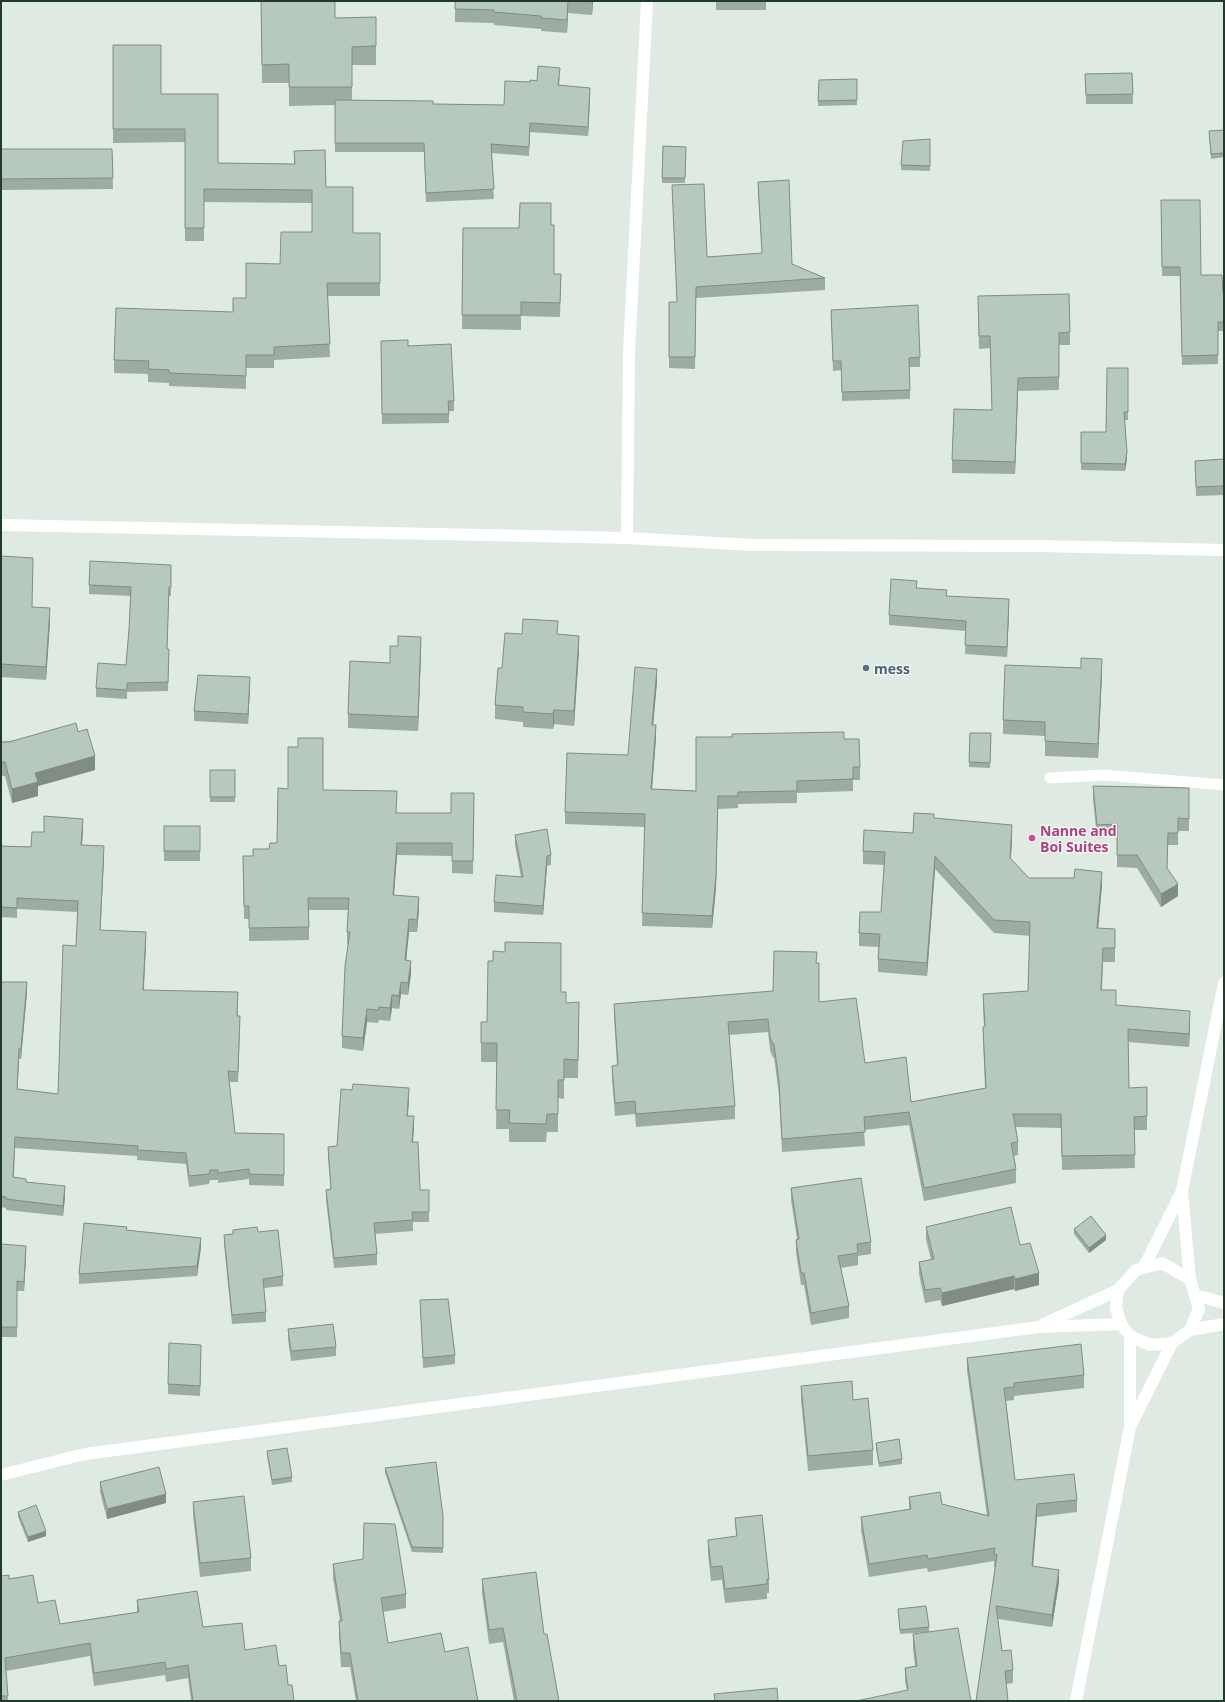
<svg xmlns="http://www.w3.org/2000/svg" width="1225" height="1702" viewBox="0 0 1225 1702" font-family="'Open Sans',sans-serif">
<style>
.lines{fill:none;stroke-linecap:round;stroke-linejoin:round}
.lane{stroke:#fff;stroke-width:11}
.street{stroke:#fff;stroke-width:12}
.secondary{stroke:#fff;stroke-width:12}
.wall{fill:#9daca3}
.shaded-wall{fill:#808c84}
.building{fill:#b7c8bd;stroke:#808c84}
.service-dot{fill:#5c6f8a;stroke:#eff7f1;stroke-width:1.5}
.hotel-dot{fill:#d1479c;stroke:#eff7f1;stroke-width:1.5}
.labels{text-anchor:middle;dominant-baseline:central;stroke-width:3;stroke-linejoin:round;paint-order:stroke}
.service-label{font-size:14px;font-weight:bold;fill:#4e5e75;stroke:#eff7f1;text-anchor:start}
.hotel-label{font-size:14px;font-weight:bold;fill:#b23c85;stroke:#eff7f1;text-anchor:start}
</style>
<rect width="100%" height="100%" fill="#dfeae2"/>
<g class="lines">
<polyline class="lane" points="1050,778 1104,775 1224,785"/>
<g class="street">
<polyline points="627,538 629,352 647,1"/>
<polyline points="1182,1192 1190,1279"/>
<polyline points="1144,1267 1182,1191 1224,983"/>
<polyline points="1195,1295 1224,1303"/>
<polyline points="1044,1324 1118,1290"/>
<polyline points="1190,1330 1199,1309 1190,1279 1162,1263 1136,1270 1118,1290 1116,1308 1121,1324 1130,1336 1150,1345 1172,1343 1190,1330 1224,1324"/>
<polyline points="1131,1425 1172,1343"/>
<polyline points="1,1475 85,1454 1039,1327 1121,1324"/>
<polyline points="1076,1701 1130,1427 1130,1336"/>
</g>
<polyline class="secondary" points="1,525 627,538 752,545 1038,546 1224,550"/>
</g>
<g class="wall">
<polygon points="261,1 335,18 376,17 376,65 352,65 352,100 433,104 504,105 530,82 560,77 559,86 590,97 588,136 530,132 529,156 491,153 494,199 426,202 424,152 335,152 335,105 289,106 289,83 262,83"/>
<polygon points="455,1 593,1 592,15 568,13 567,33 541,31 541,29 494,25 494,23 455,22"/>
<rect x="716" y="1" width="50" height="9"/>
<polygon points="113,45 161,94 218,163 294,164 294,151 326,187 353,233 380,233 380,296 328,296 330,357 274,360 274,368 246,368 246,389 169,386 169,383 148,382 148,374 114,373 114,360 233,312 246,298 312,232 312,203 204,202 204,241 185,241 185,142 113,143"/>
<polygon points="1132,73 1133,104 1086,104 1085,74"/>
<polygon points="857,79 857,105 818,106 819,80"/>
<polygon points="1224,130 1224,157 1211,159 1209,131"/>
<polygon points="930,139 930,171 901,170 901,165"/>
<polygon points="663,146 686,147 685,183 662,183"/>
<polygon points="1,149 112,149 113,189 1,190"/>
<polygon points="758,182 792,264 825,278 825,290 696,298 695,369 669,368 669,302 677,302 672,185 707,257 762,253 758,193"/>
<polygon points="1161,200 1201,275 1223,292 1224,292 1224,331 1218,331 1218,364 1182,365 1180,276 1162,276"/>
<polygon points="551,225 554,274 561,274 560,317 521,316 521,330 462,329 463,228 519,228"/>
<polygon points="978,309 1070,332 1070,345 1059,345 1059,390 1018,391 1015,474 952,473 952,460 992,410 990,348 979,349"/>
<polygon points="831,310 920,357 920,367 910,367 910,399 842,401 841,370 833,371"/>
<polygon points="381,341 408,346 454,401 454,411 449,411 449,423 382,424"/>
<polygon points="1128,368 1128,420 1125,420 1127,459 1125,471 1081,470 1081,432 1106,432"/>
<polygon points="1224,459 1224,495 1196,496 1195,461"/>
<polygon points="1,556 32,607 50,622 46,680 1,677"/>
<polygon points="171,565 171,596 169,596 167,649 169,649 168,691 127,692 127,699 96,697 96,688 126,665 129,629 131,596 89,594 89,585"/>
<polygon points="917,588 947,596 1009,609 1007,657 965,654 966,631 889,625 889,615"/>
<polygon points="522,634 558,634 579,650 574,726 554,724 553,729 523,727 523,722 495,719 495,705 502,668"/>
<polygon points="421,652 418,731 348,728 348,714 390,663"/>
<polygon points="1102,673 1098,758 1045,756 1045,736 1003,734 1003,720"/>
<polygon points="657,682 653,725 656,738 652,789 696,791 844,739 860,767 860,780 853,780 853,791 797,793 797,803 738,804 738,808 718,809 716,888 712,928 642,926 645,827 565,824 565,812 628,755"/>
<polygon points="250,687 248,724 194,721 194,711"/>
<polygon points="78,732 95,770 38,786 38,796 12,803 5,776 1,776 1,742"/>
<polygon points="970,733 991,733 990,768 969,767"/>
<rect x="210" y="770" width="25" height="32"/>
<polygon points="1093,786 1189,788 1189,831 1178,831 1178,845 1168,845 1167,868 1178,896 1161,907 1137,868 1117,867 1117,836 1097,838 1093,799"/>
<polygon points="323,790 397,813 451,813 474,793 473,874 452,873 452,856 397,855 394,895 419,909 417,932 409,932 406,960 411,974 408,995 401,994 399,1009 392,1008 390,1021 379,1020 378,1023 367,1022 363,1051 342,1048 342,1036 348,944 347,944 347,932 348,910 309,910 309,940 249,941 249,919 244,919 243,856 253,856 269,849 277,843"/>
<polygon points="934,818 1012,839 1011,859 1029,878 1102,885 1098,928 1115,942 1115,962 1103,962 1102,990 1116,1005 1190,1024 1189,1047 1128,1042 1129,1088 1147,1116 1147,1130 1134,1130 1135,1168 1062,1170 1061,1128 1016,1127 1018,1142 1018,1155 1014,1156 1016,1169 1016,1183 924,1201 909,1125 864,1130 865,1146 782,1152 779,1095 774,1057 773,1058 770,1050 768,1032 729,1035 735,1106 735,1119 636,1127 635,1114 615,1116 612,1079 612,1066 617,1065 614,1017 614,1004 773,991 817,963 819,1002 865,1063 911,1102 985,1088 983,1040 983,1027 984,1026 983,1007 983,994 1028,991 1030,936 994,933 935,869 927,976 878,972 878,959 879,947 859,946 859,933 881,912 884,865 863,864 863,851 913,833"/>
<rect x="164" y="826" width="36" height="35"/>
<polygon points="83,830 82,845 104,857 100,930 146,943 144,990 238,1002 238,1016 240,1026 238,1082 229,1082 235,1133 284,1134 284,1186 249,1185 249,1179 218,1183 218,1180 210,1180 209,1184 189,1187 186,1164 137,1160 137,1156 15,1148 14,1177 65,1197 63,1216 6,1210 6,1208 1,1207 1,982 27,992 21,1059 19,1059 17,1089 58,1094 76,946 78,912 17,909 17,918 1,917 1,846 31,847 44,832"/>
<polygon points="515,835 551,855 551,865 547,866 543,915 494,912 494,902 521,877 515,845"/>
<polygon points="561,992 566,1003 579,1020 578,1078 564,1078 564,1099 558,1098 558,1132 547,1132 546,1142 509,1142 509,1129 496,1129 497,1062 481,1062 481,1022 487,1022"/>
<polygon points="409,1098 408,1116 414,1126 413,1142 420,1190 429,1190 429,1222 413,1222 413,1231 375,1234 377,1254 377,1265 334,1268 326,1200 326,1190 331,1189 328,1157 328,1147 337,1146"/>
<polygon points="791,1188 871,1242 871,1254 858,1256 858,1265 841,1268 849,1306 849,1318 811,1325 804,1285 801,1285 796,1252 796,1240 797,1239 791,1200"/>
<polygon points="926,1227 1020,1245 1039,1285 1015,1291 1014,1289 942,1306 940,1300 925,1303 919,1274 919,1262 931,1260 926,1239"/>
<polygon points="1074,1229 1106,1240 1089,1253 1074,1234"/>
<polygon points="127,1230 201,1247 197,1276 79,1284 79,1274"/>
<polygon points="233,1230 258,1232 283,1276 283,1286 264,1288 266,1312 266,1322 232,1324 224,1244 224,1235 233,1234"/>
<polygon points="1,1244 26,1256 24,1291 17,1291 17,1337 1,1337"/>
<polygon points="420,1300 455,1355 455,1364 423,1368"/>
<polygon points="288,1329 336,1347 336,1356 291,1361 288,1339"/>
<polygon points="201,1354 200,1396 168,1394 168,1384"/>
<polygon points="967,1358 1084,1375 1084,1388 1014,1396 1014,1400 1006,1401 1015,1480 1077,1500 1077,1512 1037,1517 1033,1566 1059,1582 1052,1627 998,1619 1002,1651 1013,1670 1013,1683 1006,1684 976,1701 995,1567 994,1567 994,1561 928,1572 927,1568 869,1577 861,1530 861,1517 909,1509 909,1497 942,1504 987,1516 967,1371"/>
<polygon points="801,1386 853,1400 873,1450 873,1465 808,1471 801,1400"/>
<polygon points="876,1443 902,1459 902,1464 879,1467 876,1448"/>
<polygon points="267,1451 292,1477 292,1482 272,1485 267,1456"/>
<polygon points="385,1468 443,1516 443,1553 412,1552 385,1473"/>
<polygon points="100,1482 166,1503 107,1519 100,1492"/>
<polygon points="193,1502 251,1558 251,1571 200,1577 193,1515"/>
<polygon points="18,1512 46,1536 28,1542 18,1517"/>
<polygon points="735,1518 769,1579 769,1593 767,1593 767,1599 725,1603 722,1580 711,1581 708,1554 708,1540 736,1537"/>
<polygon points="333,1564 406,1594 406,1608 383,1612 388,1643 445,1652 478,1701 356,1701 350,1667 341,1667 339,1636 339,1621 340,1621 333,1578"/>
<polygon points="1,1576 9,1579 38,1603 60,1624 137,1612 137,1600 203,1627 245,1650 279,1666 288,1685 294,1701 191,1701 188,1678 166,1682 165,1675 94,1686 90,1656 6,1671 8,1701 1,1701"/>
<polygon points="482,1579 544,1634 559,1701 514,1701 503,1642 489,1644 482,1593"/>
<polygon points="898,1609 929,1627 929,1632 900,1634"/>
<polygon points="913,1634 971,1701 907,1691 905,1681 905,1668 915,1666 913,1648"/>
</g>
<g class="shaded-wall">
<polygon points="568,1 568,13 567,33 567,20"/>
<polygon points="592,1 593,1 592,15"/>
<polygon points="590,88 590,97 588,136 588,127"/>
<polygon points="1018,378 1018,391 1015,474 1015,462"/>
<polygon points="1127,452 1127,459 1125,471 1125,464"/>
<polygon points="1009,599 1009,609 1007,657 1007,647"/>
<polygon points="50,608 50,622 46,680 46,667"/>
<polygon points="579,636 579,650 574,726 574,711"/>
<polygon points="421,637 421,652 418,731 418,717"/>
<polygon points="1102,659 1102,673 1098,758 1098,744"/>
<polygon points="657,669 657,682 652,737 652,725"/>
<polygon points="250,677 250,687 248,724 248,714"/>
<polygon points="554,710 554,724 553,729 553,714"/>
<polygon points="656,725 656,738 651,801 651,789"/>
<polygon points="95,756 95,770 38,786 38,796 12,803 12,789 35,773"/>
<polygon points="718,796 716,888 712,928 712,916"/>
<polygon points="83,819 83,830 81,856 81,845"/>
<polygon points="1012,825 1012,839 1010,871 1010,858"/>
<polygon points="397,843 397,855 393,908 393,895"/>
<polygon points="104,846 104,857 100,940 100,930"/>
<polygon points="547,856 547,866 543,915 543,906"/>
<polygon points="935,856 935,869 927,976 927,963"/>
<polygon points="1102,872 1102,885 1097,941 1097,928"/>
<polygon points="1178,884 1178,896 1161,907 1161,894"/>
<polygon points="419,897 419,909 417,932 417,920"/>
<polygon points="409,919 409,932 405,973 405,960"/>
<polygon points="146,932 146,943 143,1000 143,990"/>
<polygon points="411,961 411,974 408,995 408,983"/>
<polygon points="27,982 27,992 21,1059 21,1049"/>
<polygon points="401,982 401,994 399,1009 399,996"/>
<polygon points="392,995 392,1008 390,1021 390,1008"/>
<polygon points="367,1009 367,1022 363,1051 363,1038"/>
<polygon points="1190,1011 1190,1024 1189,1047 1189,1034"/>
<polygon points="19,1048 19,1059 17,1099 17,1089"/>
<polygon points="409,1088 409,1098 407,1126 407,1116"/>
<polygon points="414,1116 414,1126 412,1153 412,1142"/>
<polygon points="65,1186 65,1197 63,1216 63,1206"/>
<polygon points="1106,1235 1106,1240 1089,1253 1089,1248"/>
<polygon points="201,1238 201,1247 197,1276 197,1266"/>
<polygon points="26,1246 26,1256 24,1291 24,1282"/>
<polygon points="1039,1273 1039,1285 1015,1291 1015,1279"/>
<polygon points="1014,1276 1014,1289 942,1306 942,1293"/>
<polygon points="201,1345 201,1354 200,1396 200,1386"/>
<polygon points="166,1494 166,1503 107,1519 107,1509"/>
<polygon points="1037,1504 1037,1517 1032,1578 1032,1566"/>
<polygon points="46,1531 46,1536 28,1542 28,1537"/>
<polygon points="1059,1570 1059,1582 1052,1627 1052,1615"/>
</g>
<g class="building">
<polygon points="261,1 335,1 335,18 376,17 376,46 352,47 352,87 289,87 289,64 262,65"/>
<polygon points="455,1 568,1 567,20 541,18 541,16 494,12 494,10 455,9"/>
<polygon points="574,1 592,1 592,2"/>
<polygon points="113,45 161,45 161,94 218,94 218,163 295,164 294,151 325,150 326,187 353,187 353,233 380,233 380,283 327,283 330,344 274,347 274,355 246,355 246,376 169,373 169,370 148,369 149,361 114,360 116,308 233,312 233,298 246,298 246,263 280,264 281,232 312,232 312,190 204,189 204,228 185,228 185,129 113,129"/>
<polygon points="538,66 560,68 558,85 590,88 588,127 530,123 529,147 491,144 494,189 426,193 424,143 335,143 335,100 433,101 433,104 504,105 505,81 530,82 530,80 537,81"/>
<polygon points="1132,73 1133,94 1086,95 1085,74"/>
<polygon points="857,79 857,100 818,101 819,80"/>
<polygon points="1224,130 1224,153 1211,154 1209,131"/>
<polygon points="930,139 930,166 901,165 903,141"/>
<polygon points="663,146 686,147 685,178 662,178"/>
<polygon points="1,149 112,149 113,178 1,179"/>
<polygon points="789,180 792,264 825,278 696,287 695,357 669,357 669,302 677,302 672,185 704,184 707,257 762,253 758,182"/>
<polygon points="1161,200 1200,200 1201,275 1222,275 1223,292 1224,292 1224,322 1218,322 1218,355 1182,356 1180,267 1162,267"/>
<polygon points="520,203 551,203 551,225 554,225 554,274 561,274 560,303 521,302 521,315 462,315 463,228 519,228"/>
<polygon points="1069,294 1070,332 1059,333 1059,377 1018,378 1015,462 952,460 954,409 992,410 990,336 979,336 978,296"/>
<polygon points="918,305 920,357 909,358 910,390 842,392 841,361 833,361 831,310"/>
<polygon points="408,340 408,346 451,344 454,401 448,401 449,414 382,414 381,341"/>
<polygon points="1107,368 1128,368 1128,412 1124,412 1127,452 1125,464 1081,463 1081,432 1106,432"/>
<polygon points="1224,459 1224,486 1196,487 1195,461"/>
<polygon points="1,556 33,558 32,607 50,608 46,667 1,664"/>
<polygon points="90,561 171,565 171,587 169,587 167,649 169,649 168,682 127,683 127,690 96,688 98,663 126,665 129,629 131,587 89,585"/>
<polygon points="891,579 917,581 916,588 947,590 946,596 1009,599 1007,647 965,645 966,621 889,615"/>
<polygon points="523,619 558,621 557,634 579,636 574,711 554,710 553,714 523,712 523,707 495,705 498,668 502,668 505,633 522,634"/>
<polygon points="398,636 421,637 418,717 348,714 350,661 390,663 390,646 398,646"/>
<polygon points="1081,658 1102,659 1098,744 1045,741 1045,722 1003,720 1005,665 1081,668"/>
<polygon points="635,667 657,669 652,725 656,725 651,789 696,791 696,737 732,737 732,734 844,732 844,739 859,739 860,767 853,767 853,779 797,781 797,791 738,792 738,796 718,796 716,876 712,916 642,913 645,814 565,812 567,753 628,755"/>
<polygon points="198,675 250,677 248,714 194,711"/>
<polygon points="76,723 78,732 87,729 95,756 35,773 38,782 12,789 5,762 1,762 1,742 9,742"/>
<polygon points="970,733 991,733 990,763 969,762"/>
<polygon points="298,738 323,738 323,790 397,791 396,813 451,813 451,793 474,793 473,861 452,861 452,843 397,843 393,895 419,897 417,920 409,919 405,960 411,961 408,983 401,982 399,996 392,995 390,1008 379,1007 378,1010 367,1009 363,1038 342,1036 345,966 350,932 347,932 349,898 308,898 309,927 249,928 249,906 244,906 243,856 253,856 253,849 269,849 270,843 277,843 278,788 288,789 288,747 298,747"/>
<rect x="210" y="770" width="25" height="27"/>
<polygon points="1093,786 1189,788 1189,819 1178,818 1178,833 1168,833 1167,868 1178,884 1161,894 1137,855 1117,855 1117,824 1097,825"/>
<polygon points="914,813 934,814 934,818 1012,825 1010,858 1029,878 1074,878 1075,869 1102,872 1097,928 1115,929 1115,948 1103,948 1101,990 1116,990 1116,1005 1190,1011 1189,1034 1128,1029 1129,1088 1147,1087 1147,1116 1134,1117 1135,1155 1062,1156 1061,1114 1013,1114 1018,1142 1011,1143 1016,1169 924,1188 909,1112 864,1117 865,1132 782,1139 779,1082 774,1044 773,1044 770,1037 768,1019 728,1022 735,1106 636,1114 635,1101 615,1103 612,1066 618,1065 614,1004 773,991 774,951 817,952 816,963 819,963 819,1002 856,998 865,1063 906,1057 911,1102 986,1088 983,1027 985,1026 983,994 1028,991 1030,922 994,920 935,856 927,963 878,959 880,934 859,933 860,912 881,912 885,852 863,851 864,830 913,833"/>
<polygon points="44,816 83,819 81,845 104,846 100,930 146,932 143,990 238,992 237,1016 240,1016 238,1072 228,1071 235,1133 284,1134 284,1175 249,1174 249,1169 218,1173 218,1170 210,1170 209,1174 189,1176 186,1153 137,1150 138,1146 15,1137 13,1177 26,1179 26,1182 65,1186 63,1206 6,1199 6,1197 1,1196 1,982 27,982 21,1049 19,1048 17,1089 58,1094 63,945 76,946 78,901 17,898 17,908 1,907 1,846 31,847 32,832 44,832"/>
<rect x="164" y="826" width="36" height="25"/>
<polygon points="547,829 551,855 547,856 543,906 494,902 496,875 523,877 515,835"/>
<polygon points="505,942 561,943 561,992 566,992 566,1003 579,1002 578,1060 564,1059 564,1080 558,1080 558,1114 547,1114 546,1124 509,1123 510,1110 496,1110 497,1043 481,1043 481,1022 487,1022 488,961 493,961 493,951 505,952"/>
<polygon points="353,1084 409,1088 407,1116 414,1116 412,1142 418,1142 420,1190 429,1190 429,1212 412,1212 413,1220 374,1223 377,1254 334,1258 326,1190 331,1189 328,1147 337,1146 341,1089 352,1090"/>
<polygon points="861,1178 871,1242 857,1244 858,1253 838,1256 849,1306 811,1313 804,1273 801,1273 796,1240 799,1239 791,1188"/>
<polygon points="1011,1207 1020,1245 1030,1243 1039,1273 1015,1279 1014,1276 942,1293 940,1288 925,1290 919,1262 934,1259 926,1227"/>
<polygon points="1091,1216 1106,1235 1089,1248 1074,1229"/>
<polygon points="84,1223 127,1227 126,1230 201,1238 197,1266 79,1274"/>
<polygon points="257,1227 258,1232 278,1230 283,1276 263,1279 266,1312 232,1315 224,1235 233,1234 233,1230"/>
<polygon points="1,1244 26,1246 24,1282 17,1281 17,1327 1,1327"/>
<polygon points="448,1299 455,1355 423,1358 420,1300"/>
<polygon points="333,1324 336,1347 291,1351 288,1329"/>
<polygon points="169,1343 201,1345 200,1386 168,1384"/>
<polygon points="1081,1344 1084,1375 1014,1383 1014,1387 1004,1388 1015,1480 1074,1474 1077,1500 1037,1504 1032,1566 1059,1570 1052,1615 996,1606 1002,1651 1011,1650 1013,1670 1005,1671 1008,1701 976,1701 997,1555 994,1554 995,1548 928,1559 927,1555 869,1564 861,1517 911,1509 909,1497 940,1492 942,1504 989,1516 967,1358"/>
<polygon points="852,1381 853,1400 868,1398 873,1450 808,1456 801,1386"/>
<polygon points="899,1439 902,1459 879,1463 876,1443"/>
<polygon points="287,1448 292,1477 272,1480 267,1451"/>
<polygon points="436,1462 443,1516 443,1548 412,1547 385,1468"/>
<polygon points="159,1467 166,1494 107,1509 100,1482"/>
<polygon points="244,1496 251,1558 200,1563 193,1502"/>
<polygon points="36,1505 46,1531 28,1537 18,1512"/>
<polygon points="762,1515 769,1579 767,1579 767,1584 725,1589 722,1566 711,1567 708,1540 737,1536 735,1518"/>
<polygon points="364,1523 395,1524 406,1594 381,1598 388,1643 441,1633 445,1652 468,1647 478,1701 358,1701 350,1653 341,1653 339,1621 342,1621 333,1564 363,1559"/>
<polygon points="536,1572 544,1634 547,1634 559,1701 517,1701 503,1628 489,1630 482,1579"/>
<polygon points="9,1575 9,1579 33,1575 38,1603 55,1600 60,1624 139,1612 137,1600 197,1591 203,1627 242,1623 245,1650 276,1645 279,1666 286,1665 288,1685 292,1685 294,1701 193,1701 188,1665 166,1669 165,1662 94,1673 90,1643 5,1658 8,1696 1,1696 1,1576"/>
<polygon points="926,1606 929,1627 900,1630 898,1609"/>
<polygon points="958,1628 971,1701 856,1701 908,1690 905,1668 917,1666 913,1634"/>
<polygon points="777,1688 778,1701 715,1701 714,1694"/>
</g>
<circle class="service-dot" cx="866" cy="668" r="4"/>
<circle class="hotel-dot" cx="1032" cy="838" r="4"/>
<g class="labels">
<g class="service-label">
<text x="874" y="668">mess</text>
</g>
<g class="hotel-label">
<text x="1040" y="830">Nanne and<tspan x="1040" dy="16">Boi Suites</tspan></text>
</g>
</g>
<rect width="1225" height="1702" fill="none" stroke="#203a2c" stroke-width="4"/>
</svg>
